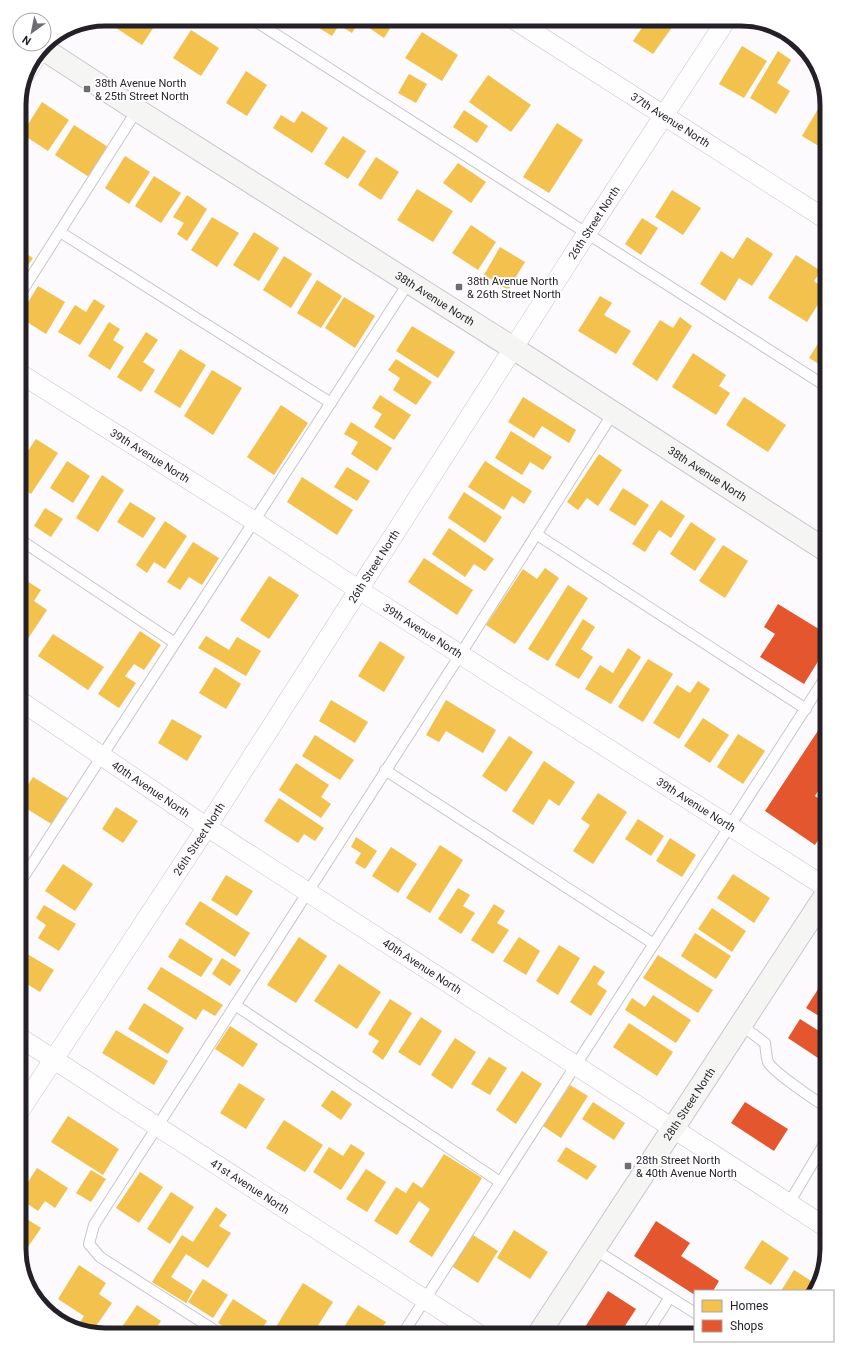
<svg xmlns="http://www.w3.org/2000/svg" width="846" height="1354" viewBox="0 0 846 1354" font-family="Roboto,sans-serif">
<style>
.homes{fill:#f2c14e}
.shops{fill:#e4572e}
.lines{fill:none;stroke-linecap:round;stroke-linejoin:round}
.lane-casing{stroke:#c9c5cc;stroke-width:12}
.street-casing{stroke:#c9c5cc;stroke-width:20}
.secondary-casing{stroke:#c9c5cc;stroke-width:24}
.lane{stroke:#fffeff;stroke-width:10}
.street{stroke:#fffeff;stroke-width:19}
.secondary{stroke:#f5f6f3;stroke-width:22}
.poi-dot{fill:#706c73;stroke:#fff;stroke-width:1.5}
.labels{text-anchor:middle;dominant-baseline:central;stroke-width:4;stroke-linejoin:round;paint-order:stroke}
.poi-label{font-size:11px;fill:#251f28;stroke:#fff;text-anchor:start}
.street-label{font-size:11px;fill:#251f28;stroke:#fff}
.rim{fill:none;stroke:#251f28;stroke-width:5}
</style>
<rect width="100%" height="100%" fill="#fcfafd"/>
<g class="homes">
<polygon points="113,19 159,19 142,45 110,24"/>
<polygon points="325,19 396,19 384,38 359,21 352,33 339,25 332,36 319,28"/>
<polygon points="589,19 604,19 600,26"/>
<polygon points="648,19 670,19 675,23 653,54 633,41"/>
<polygon points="191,30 219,48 201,76 173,58"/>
<polygon points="422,32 458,55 442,81 405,58"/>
<polygon points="742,46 767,61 744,98 719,84"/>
<polygon points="778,51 791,60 777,83 790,91 776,114 750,98"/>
<polygon points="246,71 267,85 247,116 226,103"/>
<polygon points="409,74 427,84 416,103 398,93"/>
<polygon points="488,75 531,105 511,132 469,102"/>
<polygon points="42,102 69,120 48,151 22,134"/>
<polygon points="821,104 827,108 827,151 802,136"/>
<polygon points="464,110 488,126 477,143 453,127"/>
<polygon points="302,111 328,128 312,153 273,128 281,115 294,123"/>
<polygon points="557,123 583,140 549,193 523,177"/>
<polygon points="74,125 108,147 89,177 55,155"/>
<polygon points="343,136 366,151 348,179 324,164"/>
<polygon points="125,156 150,172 129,204 105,188"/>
<polygon points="376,157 399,172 381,200 358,185"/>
<polygon points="458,163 486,182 471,203 443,183"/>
<polygon points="154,176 181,193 161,223 135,206"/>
<polygon points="417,189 453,211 433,242 397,220"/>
<polygon points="672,190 701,208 683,235 655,217"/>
<polygon points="187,195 207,209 187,241 177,234 184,223 173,217"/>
<polygon points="212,217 239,233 217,267 191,250"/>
<polygon points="642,218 658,228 641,255 625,244"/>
<polygon points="471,225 496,242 478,270 452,253"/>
<polygon points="254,232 279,248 259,281 233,265"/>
<polygon points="747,237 773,254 752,286 739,278 725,301 700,284 721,251 733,259"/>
<polygon points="500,247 525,262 508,290 484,275"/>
<polygon points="19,249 33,258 19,278"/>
<polygon points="796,255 821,271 814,281 827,290 807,322 768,298"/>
<polygon points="284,256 312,274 291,308 263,290"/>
<polygon points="317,280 342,296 321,328 297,313"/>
<polygon points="38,286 65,302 46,334 19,317"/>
<polygon points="600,296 612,303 604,315 631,331 616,354 578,331"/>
<polygon points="344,297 375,316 355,348 325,328"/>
<polygon points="94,299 105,306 80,345 58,332 75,305 86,312"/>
<polygon points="680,317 692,326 657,381 632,364 660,320 673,328"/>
<polygon points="109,322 120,329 113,340 124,347 110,370 88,356"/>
<polygon points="412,326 455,352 438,378 396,351"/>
<polygon points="827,329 827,369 809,358"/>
<polygon points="146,332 158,340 143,362 155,370 141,392 117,377"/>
<polygon points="180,349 206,365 180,408 154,392"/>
<polygon points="693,353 726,375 719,386 730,393 716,415 672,387"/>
<polygon points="396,359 432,382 416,405 393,390 400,378 388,370"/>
<polygon points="212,370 242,388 213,435 184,416"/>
<polygon points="380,395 411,415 394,440 374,427 382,414 372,408"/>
<polygon points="523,397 576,430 569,443 542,426 534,438 508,422"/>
<polygon points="744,397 786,425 768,452 726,425"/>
<polygon points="281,405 308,423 274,475 247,457"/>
<polygon points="351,422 392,448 377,471 351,454 358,442 344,434"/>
<polygon points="19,424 27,429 19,442"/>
<polygon points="511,431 552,457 543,470 530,462 522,475 495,458"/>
<polygon points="36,439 58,453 31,494 19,486 19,464"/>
<polygon points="599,454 622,470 598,506 587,498 578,510 567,502"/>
<polygon points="67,461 90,476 73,503 50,488"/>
<polygon points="485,461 532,491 524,504 512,496 504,510 468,487"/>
<polygon points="347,467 370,481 357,501 334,487"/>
<polygon points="102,475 124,490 98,532 76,518"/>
<polygon points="302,477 353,510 337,535 287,502"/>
<polygon points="623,488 649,505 635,526 609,510"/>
<polygon points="464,492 502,517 485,543 448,518"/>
<polygon points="661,500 685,516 671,538 659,530 645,552 632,544"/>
<polygon points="130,502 156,518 143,538 117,522"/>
<polygon points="45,508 63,519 51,537 34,526"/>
<polygon points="165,521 187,536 165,569 154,562 147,573 136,565"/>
<polygon points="691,522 716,539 695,571 670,554"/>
<polygon points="449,528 494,559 485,571 474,564 465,577 432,554"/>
<polygon points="193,542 219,558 202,585 189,577 180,590 167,582"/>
<polygon points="723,545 748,561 725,598 699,581"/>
<polygon points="424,558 473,590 457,615 408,582"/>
<polygon points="545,568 559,578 515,644 486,625 523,569 537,579"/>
<polygon points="269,576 299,595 269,639 240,620"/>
<polygon points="27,581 41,590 34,601 47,610 25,643 19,639 19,593"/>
<polygon points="568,585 588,598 548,661 528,649"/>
<polygon points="583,619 595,627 581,649 593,657 579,679 555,665"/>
<polygon points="140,631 161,645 144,670 134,664 125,676 136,683 119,708 98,694"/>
<polygon points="53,634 104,667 88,690 38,656"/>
<polygon points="206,636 229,650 237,637 261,651 246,676 198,648"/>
<polygon points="380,641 405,657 384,692 358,676"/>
<polygon points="628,648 641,657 611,704 585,689 600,665 613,673"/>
<polygon points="648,659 673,674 643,722 618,707"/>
<polygon points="215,667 241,684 226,709 199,693"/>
<polygon points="698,681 710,689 679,739 653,723 677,685 690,693"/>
<polygon points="331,700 368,722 355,743 319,721"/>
<polygon points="446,700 496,730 483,753 446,731 439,742 426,735"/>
<polygon points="703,718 729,735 710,763 684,746"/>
<polygon points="172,719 202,736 187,761 158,743"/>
<polygon points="738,734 765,751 743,784 717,767"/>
<polygon points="315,735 354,760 340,780 302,756"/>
<polygon points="509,736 533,752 506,792 482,776"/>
<polygon points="544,761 575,782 559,806 549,799 533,825 512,811"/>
<polygon points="296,763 329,785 321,797 331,804 321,818 279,790"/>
<polygon points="33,777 69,799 53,825 19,804 19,799"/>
<polygon points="598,793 627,812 593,864 573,851 590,825 581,819"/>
<polygon points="279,798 324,828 315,841 304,834 298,843 264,821"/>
<polygon points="116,807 138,821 123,843 102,829"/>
<polygon points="638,819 664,836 651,856 625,839"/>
<polygon points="356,837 377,851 365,869 355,863 361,853 351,847"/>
<polygon points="670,838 696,855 682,877 656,861"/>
<polygon points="440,845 463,860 430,913 406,898"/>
<polygon points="391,847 417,864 398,893 372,876"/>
<polygon points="63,864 93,884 75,911 45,891"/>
<polygon points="733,874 770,898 754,923 717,898"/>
<polygon points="226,875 253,891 237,916 211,900"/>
<polygon points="458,888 470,895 463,906 475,913 461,934 438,919"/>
<polygon points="200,901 250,933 235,957 185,924"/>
<polygon points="494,904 505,911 497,923 509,930 493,954 471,940"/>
<polygon points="44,905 76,924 59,951 38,938 46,925 36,918"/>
<polygon points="712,908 746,931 732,952 698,929"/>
<polygon points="695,933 731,956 716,979 681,956"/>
<polygon points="299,937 327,956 296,1003 267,985"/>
<polygon points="519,937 540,951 526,975 503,961"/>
<polygon points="180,938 213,959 201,977 168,957"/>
<polygon points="559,945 580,958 558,995 536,981"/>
<polygon points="19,949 54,970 40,992 19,979"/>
<polygon points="658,955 713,990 698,1013 643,978"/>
<polygon points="222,958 241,970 230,986 212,974"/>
<polygon points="339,964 381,992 357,1029 314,1001"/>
<polygon points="594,965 605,972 597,984 607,991 591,1016 570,1002"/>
<polygon points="161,967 223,1005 215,1016 203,1009 196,1020 147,989"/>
<polygon points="653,995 691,1020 676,1043 625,1010 632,998 645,1007"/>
<polygon points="390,999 412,1013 383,1060 372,1052 379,1041 368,1034"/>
<polygon points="144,1003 184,1028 168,1054 128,1029"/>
<polygon points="421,1017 442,1031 420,1066 398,1052"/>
<polygon points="629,1023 673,1052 657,1076 613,1047"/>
<polygon points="230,1026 258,1044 243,1067 215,1049"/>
<polygon points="116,1030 168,1061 154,1085 102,1053"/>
<polygon points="455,1038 476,1052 452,1089 431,1075"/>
<polygon points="489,1057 507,1068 490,1095 471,1084"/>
<polygon points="522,1071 542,1084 516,1124 496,1110"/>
<polygon points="239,1083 265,1099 246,1129 220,1113"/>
<polygon points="570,1085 588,1096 561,1138 543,1126"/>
<polygon points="332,1090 352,1104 341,1120 321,1106"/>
<polygon points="593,1102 625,1123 614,1140 582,1119"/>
<polygon points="68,1116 119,1149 103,1175 51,1142"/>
<polygon points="284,1120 323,1145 305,1172 266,1148"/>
<polygon points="351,1144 365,1153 341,1190 313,1172 329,1147 343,1156"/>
<polygon points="566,1147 597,1166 587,1180 557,1161"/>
<polygon points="444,1154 482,1178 432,1257 409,1242 430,1209 419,1201 397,1235 374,1221 396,1187 406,1193 413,1182 422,1188"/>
<polygon points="37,1168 68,1188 55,1208 45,1201 38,1211 19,1198 19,1196"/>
<polygon points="366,1169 386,1182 367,1212 346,1199"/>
<polygon points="91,1170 106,1179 91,1202 76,1193"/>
<polygon points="140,1172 163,1187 139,1223 116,1208"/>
<polygon points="171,1192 194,1207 170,1244 147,1229"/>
<polygon points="216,1207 227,1215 219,1226 231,1233 208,1268 186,1254 171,1277 193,1291 186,1303 152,1282 182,1235 193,1242"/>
<polygon points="19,1214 41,1228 21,1257 19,1249"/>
<polygon points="514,1230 548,1252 530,1279 497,1258"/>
<polygon points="470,1233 498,1251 478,1283 450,1265"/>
<polygon points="762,1240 789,1258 771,1285 744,1268"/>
<polygon points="79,1265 106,1283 99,1294 112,1303 92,1332 77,1327 84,1316 58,1299"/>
<polygon points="794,1270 816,1284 814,1291 781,1291"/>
<polygon points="203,1279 228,1295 213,1318 188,1302"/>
<polygon points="303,1283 333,1302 312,1335 271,1335"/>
<polygon points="233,1299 267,1321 258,1335 236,1335 218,1323"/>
<polygon points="137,1305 161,1321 152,1334 140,1326 134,1335 126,1335 120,1330"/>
<polygon points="358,1305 386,1322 377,1335 339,1335"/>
<polygon points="672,1329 682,1335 668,1335"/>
</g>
<g class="shops">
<polygon points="778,604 827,634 827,647 804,684 760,657 775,634 764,627"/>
<polygon points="827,717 827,777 815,796 827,804 827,826 815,845 765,811"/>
<polygon points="827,975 827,1021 806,1008"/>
<polygon points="800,1019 827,1036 827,1064 788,1038"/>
<polygon points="745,1102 788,1129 774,1151 731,1123"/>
<polygon points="656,1221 690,1243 681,1256 719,1281 713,1291 695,1291 695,1295 634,1256"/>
<polygon points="608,1291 636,1309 619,1335 580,1335"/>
</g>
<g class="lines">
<defs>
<g id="lane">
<polyline points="252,19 827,387"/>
<polyline points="60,232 331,403"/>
<polyline points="19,296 137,110"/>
<polyline points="536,534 806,709"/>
<polyline points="19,539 175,643"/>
<polyline points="385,770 654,944"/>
<polyline points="19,884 409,282"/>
<polyline points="235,1005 500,1182"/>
<path d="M741,1025L765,1043C766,1049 766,1056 768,1062C772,1071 817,1102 827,1107"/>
<polyline points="789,1203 827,1139"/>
<polyline points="594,1249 695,1313"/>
<polyline points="222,1335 100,1257 89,1244 94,1225 460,655 613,413"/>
<polyline points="402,1335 827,675"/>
<polyline points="646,1335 670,1297"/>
</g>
<g id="street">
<path id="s1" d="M513,19L827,220"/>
<polyline points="25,74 45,44"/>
<path id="s2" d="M19,373L254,521L359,590L827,888"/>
<path id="s3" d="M19,700L207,827L827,1228"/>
<path id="s4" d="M19,1037L480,1335"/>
<path id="s5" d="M19,1112L207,827L587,233L727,19"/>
</g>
<g id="secondary">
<path id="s6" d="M42,48L137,110L513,348L827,551"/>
<path id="s7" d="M538,1335L827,893"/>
</g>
</defs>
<use href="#lane" class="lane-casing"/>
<use href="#street" class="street-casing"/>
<use href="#secondary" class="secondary-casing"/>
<use href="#lane" class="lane"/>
<use href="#street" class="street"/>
<use href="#secondary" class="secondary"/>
</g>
<g class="poi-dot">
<rect x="83" y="85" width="8" height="8" rx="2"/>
<rect x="455" y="283" width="8" height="8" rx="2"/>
<rect x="624" y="1162" width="8" height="8" rx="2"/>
</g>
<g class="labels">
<g class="poi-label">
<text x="95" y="83">38th Avenue North<tspan x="95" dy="13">&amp; 25th Street North</tspan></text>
<text x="467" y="281">38th Avenue North<tspan x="467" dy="13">&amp; 26th Street North</tspan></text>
<text x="636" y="1160">28th Street North<tspan x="636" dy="13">&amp; 40th Avenue North</tspan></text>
</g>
<g class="street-label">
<text stroke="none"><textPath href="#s1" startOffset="187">37th Avenue North</textPath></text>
<text stroke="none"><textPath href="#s5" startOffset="1059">26th Street North</textPath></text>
<text stroke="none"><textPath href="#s6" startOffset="466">38th Avenue North</textPath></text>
<text stroke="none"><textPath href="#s2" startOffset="155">39th Avenue North</textPath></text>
<text stroke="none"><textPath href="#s6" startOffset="790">38th Avenue North</textPath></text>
<text stroke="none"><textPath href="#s5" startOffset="651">26th Street North</textPath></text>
<text stroke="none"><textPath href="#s2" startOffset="479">39th Avenue North</textPath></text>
<text stroke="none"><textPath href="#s3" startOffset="159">40th Avenue North</textPath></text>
<text stroke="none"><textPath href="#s2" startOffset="803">39th Avenue North</textPath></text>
<text stroke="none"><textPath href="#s5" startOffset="327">26th Street North</textPath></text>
<text stroke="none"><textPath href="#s3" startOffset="483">40th Avenue North</textPath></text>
<text stroke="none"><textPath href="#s7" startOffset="276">28th Street North</textPath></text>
<text stroke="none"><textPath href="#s4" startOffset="275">41st Avenue North</textPath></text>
</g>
</g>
<path d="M0 0H846V1354H0ZM105 26H741A79 79 0 0 1 820 105V1249A79 79 0 0 1 741 1328H105A79 79 0 0 1 26 1249V105A79 79 0 0 1 105 26Z" fill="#fff" fill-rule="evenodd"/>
<path class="rim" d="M105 26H741A79 79 0 0 1 820 105V1249A79 79 0 0 1 741 1328H105A79 79 0 0 1 26 1249V105A79 79 0 0 1 105 26Z"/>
<rect x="694" y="1290" width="140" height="52" fill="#ffffff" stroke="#a8a5a9"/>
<rect x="702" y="1300" width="20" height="12" fill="#f2c14e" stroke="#a8a5a9"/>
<text x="730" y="1310" font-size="12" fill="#251f28">Homes</text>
<rect x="702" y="1320" width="20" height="12" fill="#e4572e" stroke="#a8a5a9"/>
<text x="730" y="1330" font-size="12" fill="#251f28">Shops</text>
<g transform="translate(32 32) rotate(213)"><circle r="19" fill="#ffffff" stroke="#a8a5a9"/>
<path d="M0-3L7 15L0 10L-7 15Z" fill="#706c73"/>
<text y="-6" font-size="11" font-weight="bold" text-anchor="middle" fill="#251f28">N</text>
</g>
</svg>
